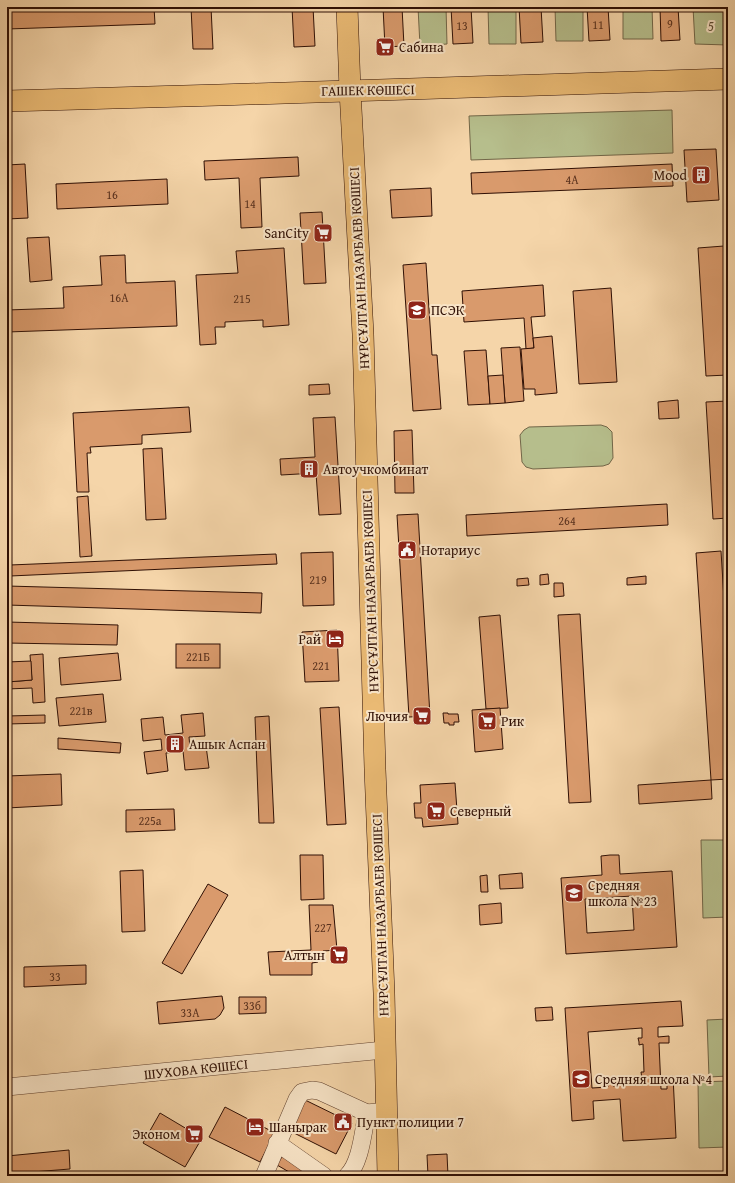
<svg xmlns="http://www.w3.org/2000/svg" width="735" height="1183" viewBox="0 0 735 1183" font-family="'Gentium Book Plus',serif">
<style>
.green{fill:#b6be8c;stroke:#726648}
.building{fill:#d99a6c;stroke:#2f0f04;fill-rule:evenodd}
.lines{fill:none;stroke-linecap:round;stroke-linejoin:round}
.minor-casing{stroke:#60402d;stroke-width:18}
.major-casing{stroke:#2f0f04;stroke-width:22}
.minor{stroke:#f8e4c7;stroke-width:17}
.major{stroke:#eaba74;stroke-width:21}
.labels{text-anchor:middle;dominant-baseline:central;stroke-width:4;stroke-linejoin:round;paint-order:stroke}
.number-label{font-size:12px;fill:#5a321e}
.park-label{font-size:14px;font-style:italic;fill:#5e4c34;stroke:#f8e4c7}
.poi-label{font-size:14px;fill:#2f0f04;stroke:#f8e4c7;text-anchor:start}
.street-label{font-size:14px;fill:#2f0f04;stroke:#f8e4c7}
</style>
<rect width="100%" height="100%" fill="#f5d5a9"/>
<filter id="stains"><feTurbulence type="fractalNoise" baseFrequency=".005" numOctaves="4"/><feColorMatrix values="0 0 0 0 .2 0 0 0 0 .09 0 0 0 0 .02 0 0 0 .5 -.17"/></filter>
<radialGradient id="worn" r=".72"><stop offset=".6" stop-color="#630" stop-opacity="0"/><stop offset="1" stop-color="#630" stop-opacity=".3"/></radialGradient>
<g class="green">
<polygon points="418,7 446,7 447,44 420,46"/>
<polygon points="488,7 516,7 516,44 489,44"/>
<polygon points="555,7 583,7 583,41 556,41"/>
<polygon points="623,7 652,7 653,39 623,39"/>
<polygon points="693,7 727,7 728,45 695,44"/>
<polygon points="672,110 673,153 471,160 469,116"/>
<polygon points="601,425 607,427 612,432 613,458 609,464 603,466 533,469 526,467 522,462 520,435 524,430 529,427"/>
<polygon points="701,840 728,840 728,917 703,918"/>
<polygon points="728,1019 728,1076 709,1077 707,1020"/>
<polygon points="728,1081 728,1147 699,1148 698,1082"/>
</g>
<g class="building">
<polygon points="50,7 154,7 155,24 7,29 7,9"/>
<polygon points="191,7 211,7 213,49 193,49"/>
<polygon points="292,7 313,7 315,46 294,47"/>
<polygon points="383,7 402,7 404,46 385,47"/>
<polygon points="451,7 471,7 473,43 453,44"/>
<polygon points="519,7 541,7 543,42 521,43"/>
<polygon points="587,7 608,7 610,40 589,41"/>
<polygon points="660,7 678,7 680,40 661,41"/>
<polygon points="716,149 719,200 687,202 684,150"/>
<polygon points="298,157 299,176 260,178 262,227 241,228 239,178 205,180 204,161"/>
<polygon points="25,164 28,218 7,219 7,165"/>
<polygon points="672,164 673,186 472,194 471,173"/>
<polygon points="167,179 168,204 57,209 56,184"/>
<polygon points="431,188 432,216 392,218 390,190"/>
<polygon points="322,212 326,283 304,284 300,213"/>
<polygon points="49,237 52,280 30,282 27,238"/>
<polygon points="724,246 728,312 728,375 706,376 698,248"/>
<polygon points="284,248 289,325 263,327 263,320 225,322 225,327 215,327 216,344 200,345 196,275 238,273 236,251"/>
<polygon points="125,255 126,283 175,281 177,326 7,332 7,310 64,308 63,287 102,285 100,256"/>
<polygon points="426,263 432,355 437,355 441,409 413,411 403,265"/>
<polygon points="728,268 728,312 725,269"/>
<polygon points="543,285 545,316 531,317 534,348 526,349 524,318 464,322 462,291"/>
<polygon points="611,288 617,382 579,384 573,291"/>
<polygon points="552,336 557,393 535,395 535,389 524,389 521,349 534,348 533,338"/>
<polygon points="520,347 524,401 505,403 501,348"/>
<polygon points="486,350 490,404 468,405 464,351"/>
<polygon points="503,375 505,403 490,404 488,376"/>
<polygon points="329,384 330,394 309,395 309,385"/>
<polygon points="678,400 679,418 659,419 658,402"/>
<polygon points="728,401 728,518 713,519 706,402"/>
<polygon points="189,407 191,432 142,435 142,444 90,447 91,453 87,453 89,492 77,492 73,413"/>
<polygon points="335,417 341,514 319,515 316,473 281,475 280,459 315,457 313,418"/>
<polygon points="412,430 414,493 395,493 394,431"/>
<polygon points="162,448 166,519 146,520 143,449"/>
<polygon points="88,496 92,556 80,557 77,497"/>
<polygon points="667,504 668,525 467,536 466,515"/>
<polygon points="418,514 430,716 409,717 397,515"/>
<polygon points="721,551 728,664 728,779 711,780 696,553"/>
<polygon points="333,552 334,605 303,606 301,553"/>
<polygon points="276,554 277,564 10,576 10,565"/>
<polygon points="548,574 549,584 540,585 540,575"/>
<polygon points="646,576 646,584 627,585 627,578"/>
<polygon points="528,578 529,585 517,586 517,579"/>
<polygon points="554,583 563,583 564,596 554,597"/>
<polygon points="7,586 262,593 261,613 7,605"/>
<polygon points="580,614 591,802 569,803 558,615"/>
<polygon points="500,615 508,708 486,709 479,617"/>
<polygon points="7,622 118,625 117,645 7,643"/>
<polygon points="337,630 339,681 305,682 302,632"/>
<rect x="176" y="644" width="44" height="24"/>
<polygon points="118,653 121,680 61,685 59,658"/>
<polygon points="43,654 45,702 33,703 32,688 7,689 7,682 32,680 30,655"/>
<polygon points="31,661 32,680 7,682 7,662"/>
<polygon points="103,694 106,722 59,726 56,698"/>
<polygon points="339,707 346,824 327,825 320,708"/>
<polygon points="500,708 503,749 475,752 472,710"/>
<polygon points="203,713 205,736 189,737 190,748 206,746 209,768 185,770 183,751 166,753 168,771 147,774 144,752 162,750 161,739 143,741 141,719 163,717 165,735 183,733 181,715"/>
<polygon points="443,713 448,713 448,714 458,714 459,722 454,722 454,725 449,725 449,723 444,723"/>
<polygon points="45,715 45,723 7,724 7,716"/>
<polygon points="269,716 274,823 259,823 255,717"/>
<polygon points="58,738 121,743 120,753 58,749"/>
<polygon points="61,774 62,805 7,808 7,776"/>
<polygon points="711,780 712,799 639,804 638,785"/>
<polygon points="455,783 458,824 423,827 422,818 415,818 414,803 421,803 420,785"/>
<polygon points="174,809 175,830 126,832 126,810"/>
<polygon points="300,855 323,855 324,899 301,900"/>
<path d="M610,855H619L620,874L672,871L677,947L566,954L561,878L602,875L601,856ZM632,896L634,930L587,933L585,899Z"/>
<polygon points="143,870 145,931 122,932 120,871"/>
<polygon points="522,873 523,888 500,889 499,875"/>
<polygon points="487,875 488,892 481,892 480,876"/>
<polygon points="208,884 228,895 182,974 162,963"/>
<polygon points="501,903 502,923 480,925 479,905"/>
<polygon points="309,905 333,905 337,950 323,951 321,958 318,962 312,963 312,975 270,975 268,952 311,950"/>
<polygon points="86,965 86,984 24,987 24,967"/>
<polygon points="222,996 224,1008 220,1015 215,1019 159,1024 157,1002"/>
<polygon points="239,997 266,997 266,1013 239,1014"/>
<path d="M681,1001L683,1026L658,1027V1037L669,1036V1043H659L661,1089H667V1077L673,1076L676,1138L623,1141L620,1099L593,1101L594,1119L572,1121L565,1008ZM642,1028V1038H638L639,1042V1045L643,1044L644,1072H641L642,1079H645V1084L613,1086V1081H607L608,1087L592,1088L588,1032Z"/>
<polygon points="552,1007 553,1020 536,1021 535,1008"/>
<polygon points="301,1098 352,1123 336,1154 286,1129"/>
<polygon points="225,1107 275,1133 260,1162 209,1137"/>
<polygon points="160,1113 202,1138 185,1167 143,1143"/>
<polygon points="69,1150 70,1169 7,1174 7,1156"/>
<polygon points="284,1153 306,1165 299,1176 296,1176 277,1165"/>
<polygon points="447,1154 448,1176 428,1176 427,1155"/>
</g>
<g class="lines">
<defs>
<g id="minor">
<polyline points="7,1087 384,1050"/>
<polyline points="277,1143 324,1176"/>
<polyline points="264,1176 297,1099 302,1092 312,1090 319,1091 367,1113"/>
<path d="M347,1176C361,1163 363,1131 367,1113L377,1112"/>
</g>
<g id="major">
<polyline points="347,7 350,90 363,334 375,769 384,993 388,1176"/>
<polyline points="7,101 219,95 728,79"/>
</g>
</defs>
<use href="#minor" class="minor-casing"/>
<use href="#major" class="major-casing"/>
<use href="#minor" class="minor"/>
<use href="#major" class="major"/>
</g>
<defs>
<symbol id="supermarket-square" viewBox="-11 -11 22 22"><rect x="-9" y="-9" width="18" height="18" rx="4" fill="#8f2418" stroke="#f8e4c7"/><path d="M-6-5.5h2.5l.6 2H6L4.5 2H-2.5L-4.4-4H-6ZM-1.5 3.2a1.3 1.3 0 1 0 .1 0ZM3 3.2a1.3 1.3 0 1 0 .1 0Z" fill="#fff"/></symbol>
<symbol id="building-square" viewBox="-11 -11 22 22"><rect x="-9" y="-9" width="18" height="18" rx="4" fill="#8f2418" stroke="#f8e4c7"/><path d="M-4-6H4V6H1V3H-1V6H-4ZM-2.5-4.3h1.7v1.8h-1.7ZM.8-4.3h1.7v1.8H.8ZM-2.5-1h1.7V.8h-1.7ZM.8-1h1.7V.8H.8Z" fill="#fff"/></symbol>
<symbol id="university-square" viewBox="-11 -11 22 22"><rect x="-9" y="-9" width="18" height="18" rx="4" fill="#8f2418" stroke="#f8e4c7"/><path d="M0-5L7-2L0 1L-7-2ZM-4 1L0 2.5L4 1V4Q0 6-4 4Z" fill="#fff"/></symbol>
<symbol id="civic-square" viewBox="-11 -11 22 22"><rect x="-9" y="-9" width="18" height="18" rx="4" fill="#8f2418" stroke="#f8e4c7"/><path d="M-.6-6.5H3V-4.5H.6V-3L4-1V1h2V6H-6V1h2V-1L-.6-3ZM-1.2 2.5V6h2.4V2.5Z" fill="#fff"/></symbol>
<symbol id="hotel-square" viewBox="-11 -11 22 22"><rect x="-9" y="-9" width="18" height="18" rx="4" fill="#8f2418" stroke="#f8e4c7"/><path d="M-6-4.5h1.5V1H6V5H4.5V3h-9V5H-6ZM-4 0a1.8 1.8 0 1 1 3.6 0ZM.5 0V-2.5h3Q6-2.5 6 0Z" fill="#fff"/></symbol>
<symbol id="school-square" viewBox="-11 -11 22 22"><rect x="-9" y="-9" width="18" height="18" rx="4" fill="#8f2418" stroke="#f8e4c7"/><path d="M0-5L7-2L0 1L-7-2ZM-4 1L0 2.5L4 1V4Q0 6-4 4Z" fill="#fff"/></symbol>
</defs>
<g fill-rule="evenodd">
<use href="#supermarket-square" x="374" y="36" width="22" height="22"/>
<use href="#building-square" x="690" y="164" width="22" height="22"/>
<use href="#supermarket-square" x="312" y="222" width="22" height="22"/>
<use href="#university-square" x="406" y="299" width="22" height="22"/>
<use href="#building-square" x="298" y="458" width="22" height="22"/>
<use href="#civic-square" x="396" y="539" width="22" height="22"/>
<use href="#hotel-square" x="324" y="628" width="22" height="22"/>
<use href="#supermarket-square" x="411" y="705" width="22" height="22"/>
<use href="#supermarket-square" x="476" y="710" width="22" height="22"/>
<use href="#building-square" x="164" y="733" width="22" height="22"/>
<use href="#supermarket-square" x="425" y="800" width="22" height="22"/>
<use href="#school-square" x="563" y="882" width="22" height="22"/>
<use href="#supermarket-square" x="328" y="944" width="22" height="22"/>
<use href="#school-square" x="570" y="1068" width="22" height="22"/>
<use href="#civic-square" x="332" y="1111" width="22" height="22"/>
<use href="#hotel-square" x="244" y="1116" width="22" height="22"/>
<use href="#supermarket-square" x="183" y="1123" width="22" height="22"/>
</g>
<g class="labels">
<g class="number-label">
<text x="670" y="23">9</text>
<text x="598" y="24">11</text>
<text x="462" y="25">13</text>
<text x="572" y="179">4А</text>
<text x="112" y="194">16</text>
<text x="250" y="203">14</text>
<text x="119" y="297">16А</text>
<text x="242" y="298">215</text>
<text x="567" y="520">264</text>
<text x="318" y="579">219</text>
<text x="198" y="656">221Б</text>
<text x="321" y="665">221</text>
<text x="81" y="710">221в</text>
<text x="150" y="820">225а</text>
<text x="323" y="927">227</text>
<text x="55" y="976">33</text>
<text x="252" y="1005">33б</text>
<text x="190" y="1012">33А</text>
</g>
<g class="park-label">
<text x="711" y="26">5</text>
</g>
<g class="poi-label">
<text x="399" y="47">Сабина</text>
<text x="687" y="175" text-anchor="end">Mood</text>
<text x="309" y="233" text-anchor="end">SanCity</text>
<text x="431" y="310">ПСЭК</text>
<text x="323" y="469">Автоучкомбинат</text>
<text x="421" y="550">Нотариус</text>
<text x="321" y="639" text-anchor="end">Рай</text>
<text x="408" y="716" text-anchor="end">Лючия</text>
<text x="501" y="721">Рик</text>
<text x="189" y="744">Ашык Аспан</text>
<text x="450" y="811">Северный</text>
<text x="588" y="885">Средняя<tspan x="588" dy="16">школа №23</tspan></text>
<text x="325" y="955" text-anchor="end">Алтын</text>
<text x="595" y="1079">Средняя школа №4</text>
<text x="357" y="1122">Пункт полиции 7</text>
<text x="269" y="1127">Шанырак</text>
<text x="180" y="1134" text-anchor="end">Эконом</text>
</g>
<g class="street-label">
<text transform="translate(368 90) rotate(-1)">ГАШЕК КӨШЕСІ</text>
<text transform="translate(359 268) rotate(-93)">НҰРСҰЛТАН НАЗАРБАЕВ КӨШЕСІ</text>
<text transform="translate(370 591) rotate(-92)">НҰРСҰЛТАН НАЗАРБАЕВ КӨШЕСІ</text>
<text transform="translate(380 915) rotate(-92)">НҰРСҰЛТАН НАЗАРБАЕВ КӨШЕСІ</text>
<text transform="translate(196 1069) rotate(-6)">ШУХОВА КӨШЕСІ</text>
</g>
</g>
<rect width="735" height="1183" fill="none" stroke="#f5d5a9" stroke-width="24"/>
<rect x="8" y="8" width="719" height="1167" fill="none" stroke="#2f0f04" stroke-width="2"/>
<rect x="12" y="12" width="711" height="1159" fill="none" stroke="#2f0f04"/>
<rect width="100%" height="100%" filter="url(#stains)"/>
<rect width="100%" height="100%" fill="url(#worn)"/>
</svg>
